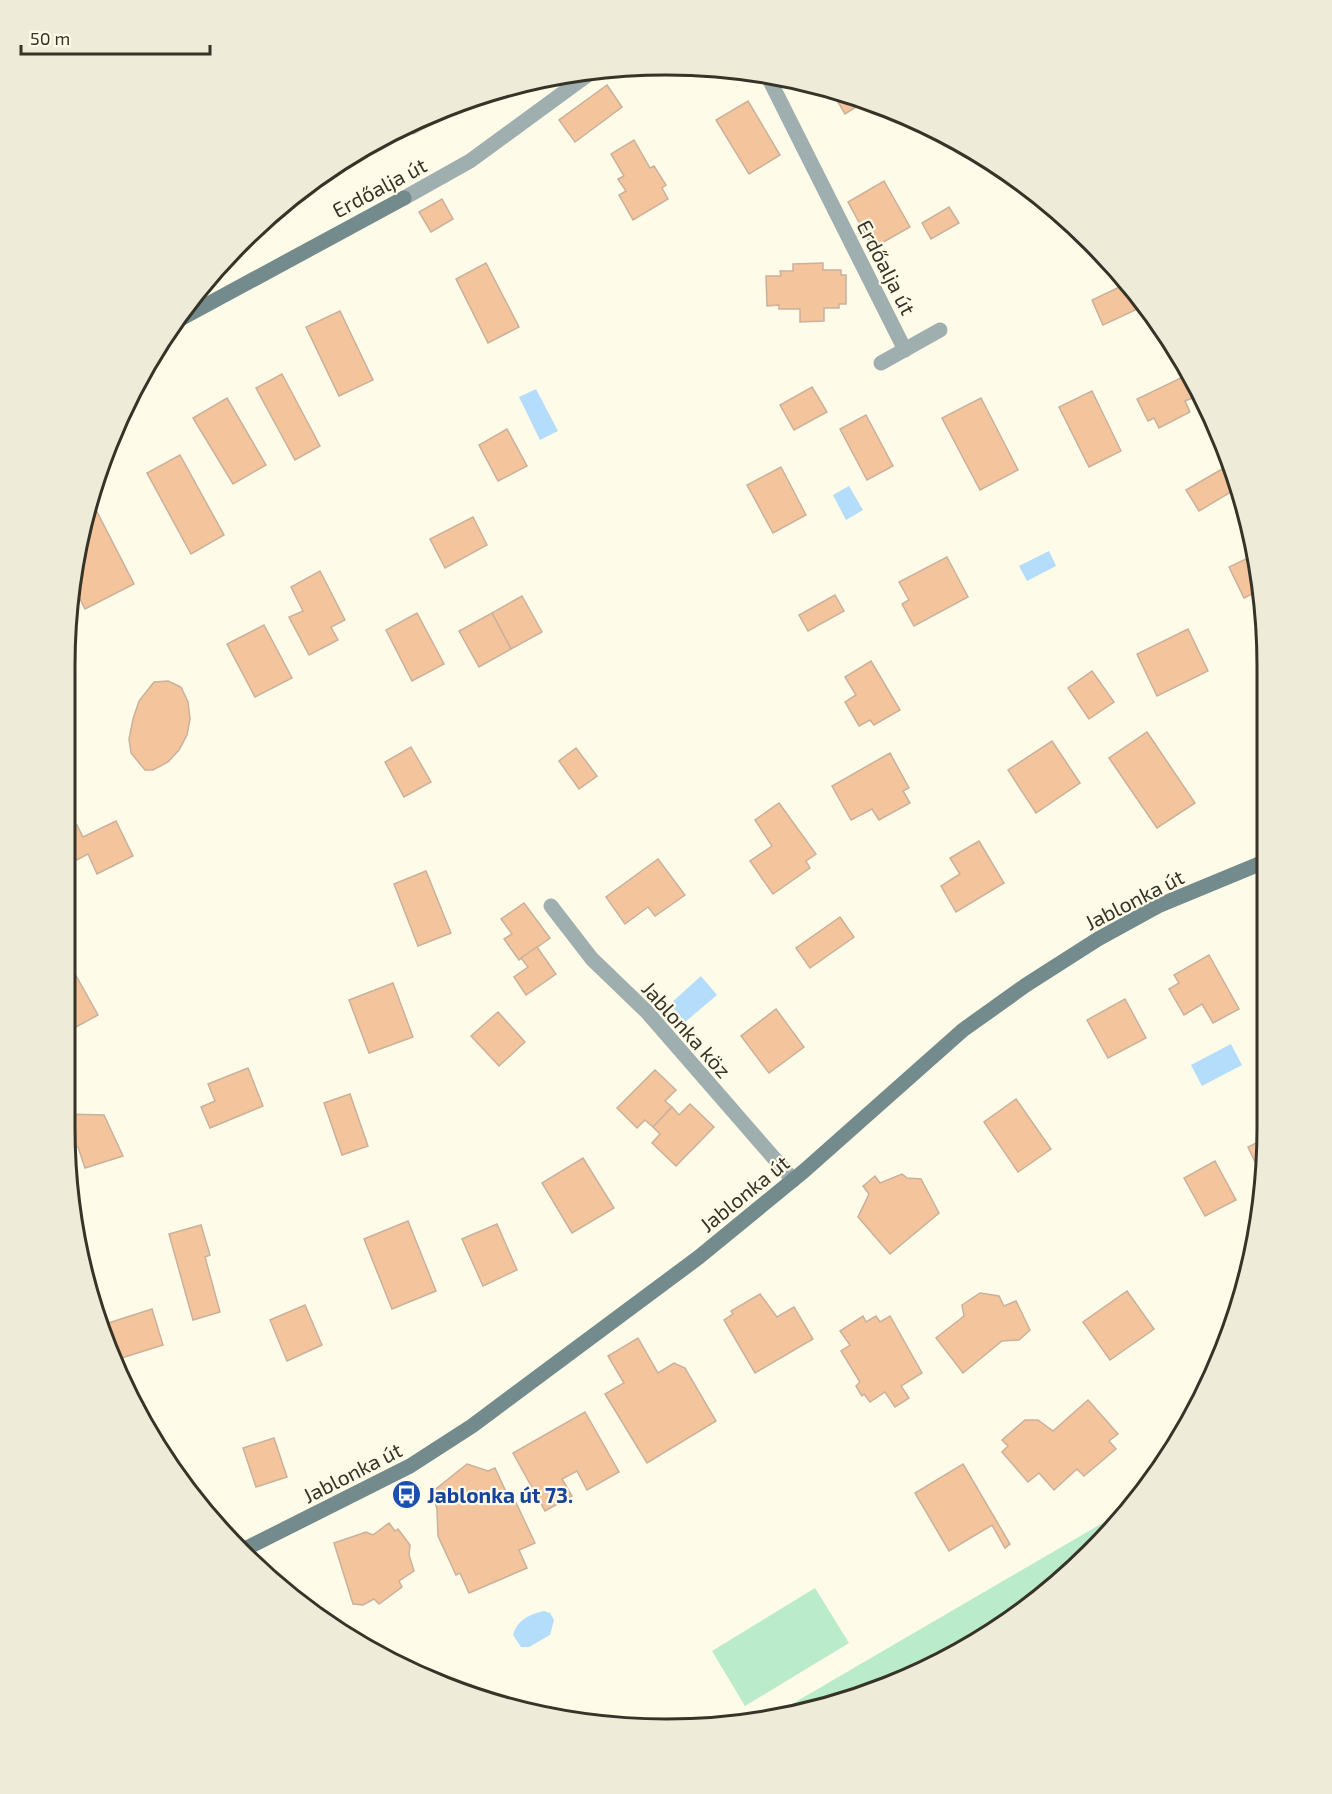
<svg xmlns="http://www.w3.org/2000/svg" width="1332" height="1794" viewBox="0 0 1332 1794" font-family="'Exo 2',sans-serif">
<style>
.green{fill:#baebca}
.water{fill:#b4ddfc}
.building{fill:#f4c49c;stroke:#cab19c;stroke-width:1.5}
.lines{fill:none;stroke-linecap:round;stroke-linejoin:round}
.street{stroke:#9fafb0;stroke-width:15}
.secondary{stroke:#738b8c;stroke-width:15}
.labels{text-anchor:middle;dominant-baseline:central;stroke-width:4.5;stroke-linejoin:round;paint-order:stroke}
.street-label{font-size:21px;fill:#363327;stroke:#fffbe9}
.transit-label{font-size:21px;font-weight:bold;fill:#164399;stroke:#fffbe9;text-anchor:start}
.rim{fill:none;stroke:#363327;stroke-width:3}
</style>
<rect width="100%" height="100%" fill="#fffbe9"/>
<g class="green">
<polygon points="1130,1507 1118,1524 1032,1605 896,1684 768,1718"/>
<polygon points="815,1588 849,1643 745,1706 712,1651"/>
</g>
<g class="water">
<polygon points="536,389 558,431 540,440 519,397"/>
<polygon points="849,486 863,510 846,520 833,495"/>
<polygon points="1049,551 1056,566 1027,581 1019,566"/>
<polygon points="701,976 717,995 685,1022 670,1004"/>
<polygon points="1231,1044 1242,1065 1202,1086 1191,1065"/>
<path d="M544,1611L550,1613L554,1620L550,1635L529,1647H521L513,1635C517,1620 530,1614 544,1611Z"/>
</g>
<g class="building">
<polygon points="607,85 622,107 575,142 559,120"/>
<polygon points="831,90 859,96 867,100 845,114"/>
<polygon points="748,101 780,155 749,174 716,120"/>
<polygon points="430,115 434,123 413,134 408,124"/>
<polygon points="634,140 650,168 654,166 666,185 662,188 668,199 633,220 619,195 626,191 618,179 624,176 611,154"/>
<polygon points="884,181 910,227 873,248 848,202"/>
<polygon points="442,199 453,219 431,232 419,212"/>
<polygon points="949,207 959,223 931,239 922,223"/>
<polygon points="486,263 519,327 488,343 456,279"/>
<polygon points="823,263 823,270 841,270 841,275 846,275 846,304 839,304 839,308 824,308 824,321 800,322 800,309 779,309 779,305 767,306 766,276 781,276 780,271 793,271 793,264"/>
<polygon points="1128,283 1146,305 1103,325 1092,300"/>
<polygon points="340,311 373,380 339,396 306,327"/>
<polygon points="282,374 320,446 295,460 256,388"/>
<polygon points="1185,376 1195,397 1185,401 1190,412 1159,428 1154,418 1148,421 1137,399"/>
<polygon points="812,387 827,412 794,430 780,405"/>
<polygon points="1092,391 1121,451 1089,467 1059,407"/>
<polygon points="227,398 266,465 233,484 193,418"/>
<polygon points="981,398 1018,470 980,490 942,418"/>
<polygon points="866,415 893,466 867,480 840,429"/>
<polygon points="507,429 527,466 498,481 479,445"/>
<polygon points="180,455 224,535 191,554 147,473"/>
<polygon points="1229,465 1236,489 1199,511 1186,490"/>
<polygon points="781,467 806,515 773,533 747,485"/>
<polygon points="94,506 134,584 85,609 73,585 85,511"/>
<polygon points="473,517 487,545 445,568 430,539"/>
<polygon points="1254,555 1262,589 1244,598 1229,567"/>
<polygon points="947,557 968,597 914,626 902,604 909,600 899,582"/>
<polygon points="320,571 345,620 331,627 338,640 309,655 289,617 303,611 291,587"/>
<polygon points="835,595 844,611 808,631 799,615"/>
<polygon points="522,596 542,632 511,649 492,613"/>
<polygon points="417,613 444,664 412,681 386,630"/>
<polygon points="492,613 511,649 479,667 459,631"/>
<polygon points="264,625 292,678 255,697 227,644"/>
<polygon points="1188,629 1208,671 1157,696 1137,654"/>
<polygon points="871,661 900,710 874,725 870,720 859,726 845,702 856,695 845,677"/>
<polygon points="1092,671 1114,702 1089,719 1068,688"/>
<polygon points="168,681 181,687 188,702 190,719 187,735 179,750 168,762 153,770 145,770 131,753 129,739 133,719 139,701 154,682"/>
<polygon points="1147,732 1195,803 1157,828 1109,758"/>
<polygon points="1052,741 1080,783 1036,813 1008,770"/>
<polygon points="411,747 431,782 404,797 385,762"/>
<polygon points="576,748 597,776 579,789 559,761"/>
<polygon points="890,753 909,788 903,791 910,803 879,820 872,809 851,820 832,786"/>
<polygon points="779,803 816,854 806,861 810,868 773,894 750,861 772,846 755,820"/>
<polygon points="116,821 133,856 97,874 88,854 65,866 65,830 77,825 83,837"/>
<polygon points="979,841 1004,883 956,912 941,886 960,874 950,858"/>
<polygon points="658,859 685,895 655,916 648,907 625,924 606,897"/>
<polygon points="426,871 451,933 418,946 394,884"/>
<polygon points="524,903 550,938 519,960 504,939 512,934 501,919"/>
<polygon points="840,917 854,937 810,968 796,948"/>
<polygon points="537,947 556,974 526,995 514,977 528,967 521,958"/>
<polygon points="1209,955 1239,1009 1213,1023 1202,1004 1184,1015 1169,989 1179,983 1174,975"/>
<polygon points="70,965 98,1015 65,1033 65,968"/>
<polygon points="393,983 413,1037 369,1053 349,1000"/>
<polygon points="1125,999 1146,1038 1108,1058 1087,1020"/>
<polygon points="776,1009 804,1047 769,1073 741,1036"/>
<polygon points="498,1012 525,1042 499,1066 471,1036"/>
<polygon points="248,1068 263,1106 210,1128 201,1107 215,1101 208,1084"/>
<polygon points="655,1070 676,1090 665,1101 672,1107 653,1127 645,1120 637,1128 617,1108"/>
<polygon points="350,1094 368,1146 342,1155 324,1103"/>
<polygon points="1016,1099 1051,1149 1018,1172 984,1122"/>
<polygon points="690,1104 714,1127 676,1166 652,1143 660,1134 653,1127 672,1107 679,1115"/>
<polygon points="65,1114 104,1115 123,1156 85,1168 78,1147 67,1146"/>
<polygon points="1266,1138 1266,1159 1256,1164 1248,1147"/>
<polygon points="583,1158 614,1208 572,1233 542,1183"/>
<polygon points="1215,1161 1236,1200 1205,1216 1184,1178"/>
<polygon points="902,1174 907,1178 921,1179 939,1213 890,1254 858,1217 869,1194 863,1186 875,1176 880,1183"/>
<polygon points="408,1221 436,1291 392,1309 364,1239"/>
<polygon points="497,1224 517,1270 483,1286 462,1239"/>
<polygon points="201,1225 210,1255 205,1257 220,1312 193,1320 169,1234"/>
<polygon points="1127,1291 1154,1329 1110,1360 1083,1322"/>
<polygon points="980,1293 999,1296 1004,1306 1016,1301 1030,1330 1019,1340 1002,1341 963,1373 936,1338 964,1316 962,1305"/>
<polygon points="760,1294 777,1317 794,1307 813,1339 755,1373 724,1320 733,1314 731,1311"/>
<polygon points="305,1305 322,1345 287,1361 270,1320"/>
<polygon points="152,1309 163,1345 112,1361 99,1326"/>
<polygon points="863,1316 866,1322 876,1316 880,1322 890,1316 922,1373 901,1386 909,1398 895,1407 885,1392 870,1402 864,1394 862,1396 856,1386 860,1382 841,1351 850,1345 840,1331"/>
<polygon points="638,1338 658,1373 674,1363 685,1368 716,1421 647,1463 605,1394 624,1383 608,1356"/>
<polygon points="1088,1400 1118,1434 1109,1441 1116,1449 1084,1476 1077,1469 1054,1490 1039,1473 1028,1482 1002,1452 1008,1446 1002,1440 1025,1420 1038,1420 1053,1431"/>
<polygon points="585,1412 619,1472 587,1490 577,1471 562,1479 572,1496 545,1511 513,1453"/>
<polygon points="274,1438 287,1477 256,1487 243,1448"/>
<polygon points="467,1464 488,1471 495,1468 507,1494 511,1492 535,1543 519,1550 527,1568 469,1593 460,1573 456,1575 438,1536 437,1509 432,1492"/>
<polygon points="963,1464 1010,1544 1005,1548 992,1525 949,1551 915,1493"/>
<polygon points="389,1523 395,1531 398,1529 410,1545 409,1555 414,1571 399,1581 402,1587 379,1604 374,1599 363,1605 353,1604 334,1543 366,1532 373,1535"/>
</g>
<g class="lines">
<g class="street">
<polyline points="767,75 905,350"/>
<polyline points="404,198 470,161 593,71"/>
<polyline points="881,363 940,330"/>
<polyline points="551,906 592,959 647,1012 793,1180"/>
</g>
<g class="secondary">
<polyline points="173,323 404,198"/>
<polyline points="243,1550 410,1466 472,1426 699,1257 804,1171 963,1030 1026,985 1098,939 1160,905 1264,862"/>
</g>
</g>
<defs>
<symbol id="bus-disc" viewBox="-11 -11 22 22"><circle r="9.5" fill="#1a4fb4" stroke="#fffbe9"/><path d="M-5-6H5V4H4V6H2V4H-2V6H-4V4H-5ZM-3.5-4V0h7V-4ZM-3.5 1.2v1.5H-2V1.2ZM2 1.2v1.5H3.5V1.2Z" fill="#fff"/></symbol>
</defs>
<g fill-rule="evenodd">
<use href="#bus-disc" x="390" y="1478" width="33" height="33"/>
</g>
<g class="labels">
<g class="street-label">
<text transform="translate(379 187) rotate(-28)">Erdőalja út</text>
<text transform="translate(887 267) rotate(63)">Erdőalja út</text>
<text transform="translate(1134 899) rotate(-27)">Jablonka út</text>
<text transform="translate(687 1029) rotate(48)">Jablonka köz</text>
<text transform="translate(744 1193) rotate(-39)">Jablonka út</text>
<text transform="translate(352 1472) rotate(-27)">Jablonka út</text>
</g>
<g class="transit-label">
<text x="427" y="1494">Jablonka út 73.</text>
</g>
</g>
<path d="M0 0H1332V1794H0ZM666 75H666A591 591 0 0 1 1257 666V1128A591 591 0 0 1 666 1719H666A591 591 0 0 1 75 1128V666A591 591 0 0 1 666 75Z" fill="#efebd9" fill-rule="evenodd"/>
<path class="rim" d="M666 75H666A591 591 0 0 1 1257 666V1128A591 591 0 0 1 666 1719H666A591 591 0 0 1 75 1128V666A591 591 0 0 1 666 75Z"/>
<path d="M21 45v9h189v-9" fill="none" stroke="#363327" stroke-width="3"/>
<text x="30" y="45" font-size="18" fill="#363327" stroke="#fffbe9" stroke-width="4.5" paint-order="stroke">50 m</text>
</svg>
